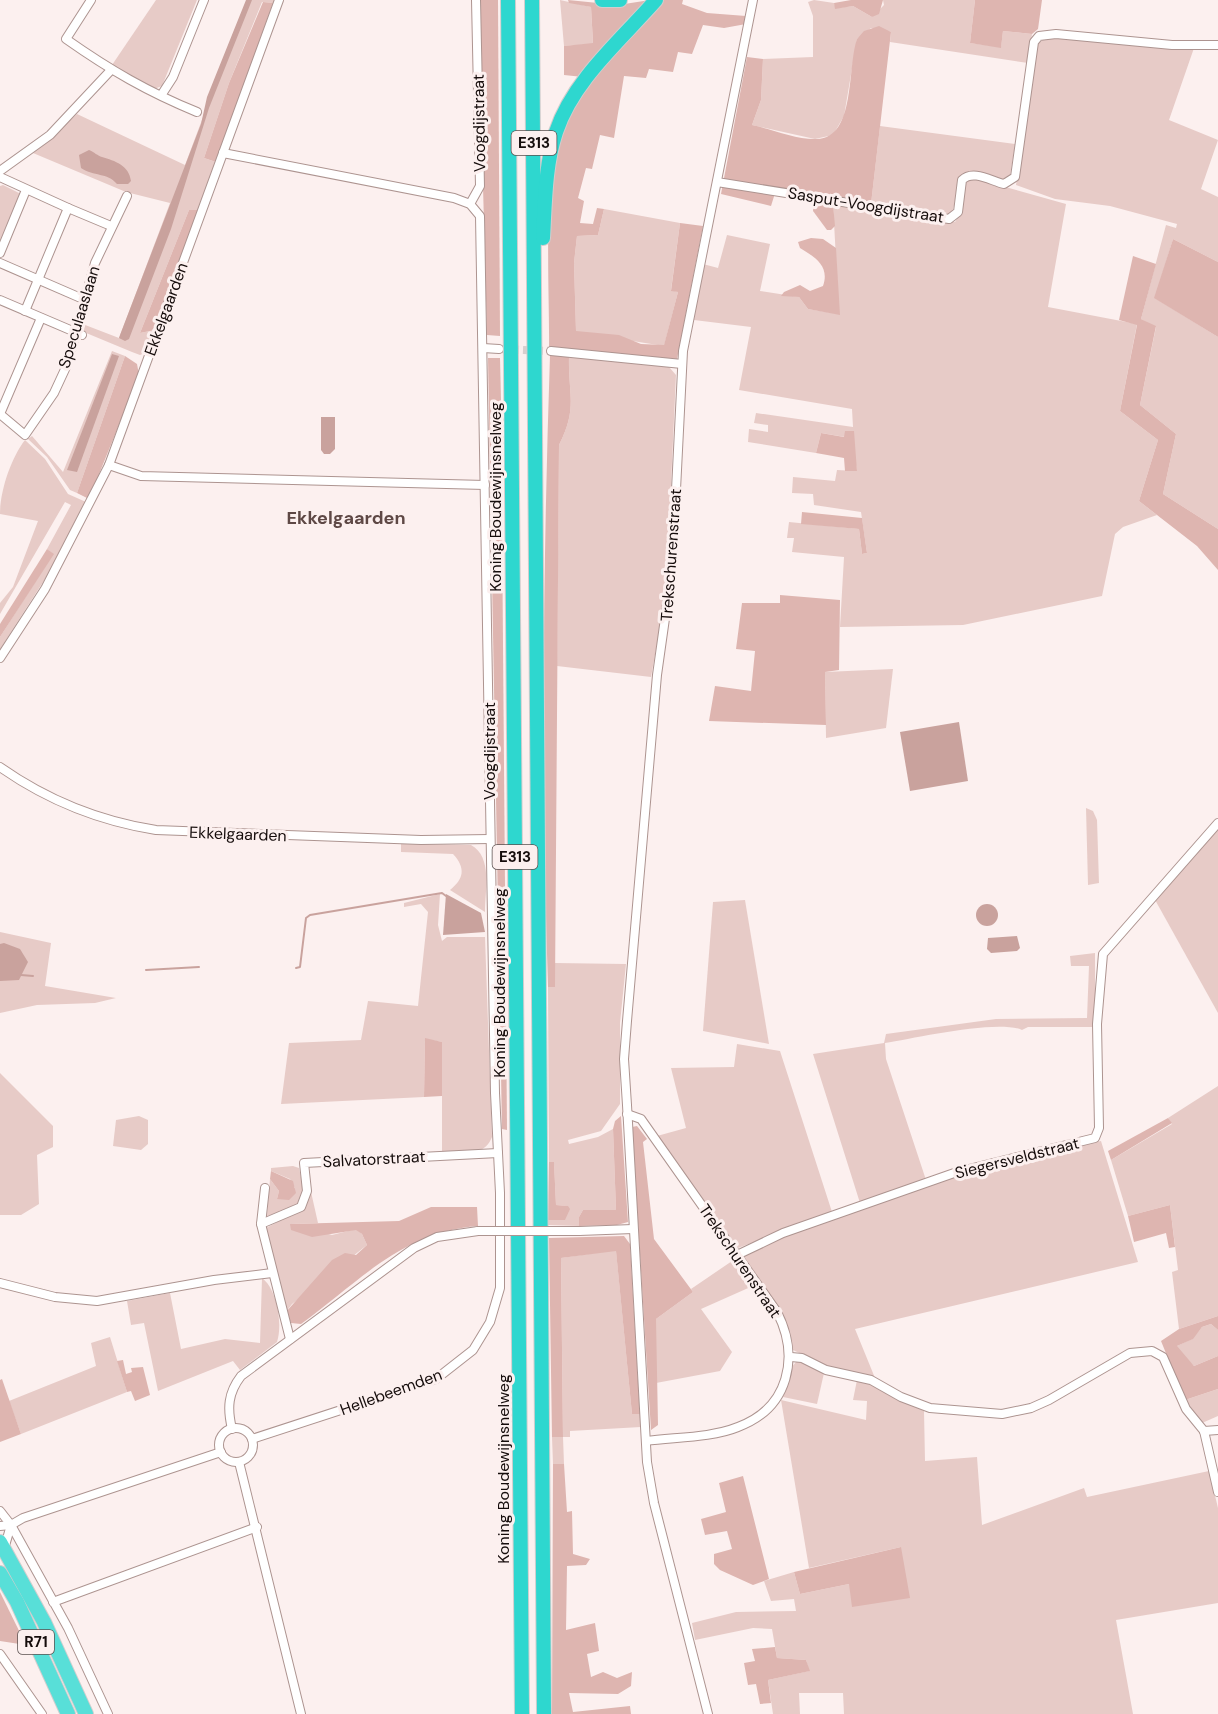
<svg xmlns="http://www.w3.org/2000/svg" width="1218" height="1714" viewBox="0 0 1218 1714" font-family="'DM Sans',sans-serif">
<style>
.green{fill:#e7cbc7}
.forest{fill:#deb5b0}
.water{fill:#c9a29d}
.lines{fill:none;stroke-linecap:round;stroke-linejoin:round}
.stream{stroke:#c9a29d;stroke-width:2}
.minor-tunnel{stroke:#d9cecd;stroke-width:8;stroke-dasharray:8 4;stroke-linecap:butt}
.minor-casing{stroke:#ad9490;stroke-width:10}
.trunk-casing{stroke:#d0cece;stroke-width:16}
.motorway-casing{stroke:#d0cece;stroke-width:16}
.minor{stroke:#fff;stroke-width:8}
.trunk{stroke:#58dfd8;stroke-width:14}
.motorway{stroke:#2ed7cf;stroke-width:14}
.minor-bridge-casing{stroke:#ad9490;stroke-width:10;stroke-linecap:butt}
.minor-bridge{stroke:#fff;stroke-width:8}
.labels{text-anchor:middle;dominant-baseline:central;stroke-width:6;stroke-linejoin:round;paint-order:stroke}
.shield{fill:#fcf0ef;stroke:#5a504f;stroke-width:1.5}
.shield-label{font-size:15px;font-weight:bold;fill:#150c0b}
.street-label{font-size:16px;fill:#150c0b;stroke:#fcf0ef}
.neighbourhood-label{font-size:18px;font-weight:bold;fill:#5e4845;stroke:#fcf0ef}
</style>
<rect width="100%" height="100%" fill="#fcf0ef"/>
<g class="green">
<polygon points="156,0 197,0 162,86 154,89 112,65"/>
<polygon points="247,0 275,0 273,3 262,2 229,83 204,158 216,162 198,210 189,210 140,333 155,330 147,352 140,355 132,352 79,330 80,323 119,338 170,203 126,192 33,153 77,114 185,165"/>
<polygon points="560,0 591,7 593,44 564,46"/>
<polygon points="814,0 834,3 836,8 853,6 872,17 884,5 883,0 975,0 970,43 1001,47 1003,31 1032,34 1028,63 890,42 891,32 871,28 857,39 844,116 833,135 815,139 752,125 761,100 763,59 813,57 813,16 808,2"/>
<polygon points="1046,37 1194,48 1169,120 1218,140 1201,189 1218,197 1218,262 1173,239 1155,298 1218,337 1218,529 1163,494 1176,434 1140,405 1156,327 1141,319 1166,225 1176,228 1177,224 1110,206 1055,199 1016,185 1036,52 1038,44"/>
<path d="M880,126L1015,144L1010,176L1003,181L970,172C949,176 961,203 949,216L871,204Z"/>
<polygon points="973,178 1066,204 1048,307 1137,324 1120,411 1158,440 1139,501 1157,515 1123,527 1115,534 1102,596 963,625 840,627 844,557 792,552 794,538 787,538 789,522 859,529 862,554 867,553 861,512 814,505 813,494 792,493 793,477 835,481 837,470 857,471 855,458 845,437 821,433 816,453 748,442 749,429 768,432 768,425 754,423 756,413 853,427 852,409 739,390 751,327 694,320 703,264 718,268 727,235 770,244 760,291 799,297 808,309 839,314 833,204 955,222 960,214 965,183"/>
<polygon points="3,185 21,194 0,244 0,186"/>
<polygon points="604,209 680,223 671,290 678,292 664,346 576,332 574,263 577,236 598,235"/>
<polygon points="112,351 125,356 77,493 70,490 47,457 28,439 32,436 63,472"/>
<path d="M569,357L669,367L676,375L666,592L651,677L557,666L559,445C578,408 568,394 569,357Z"/>
<path d="M25,440L45,459L68,494L86,502L52,568L0,649V637L53,554L47,549L71,505L65,502L0,614V603L13,587L38,521L0,514C0,491 11,458 25,440Z"/>
<polygon points="893,669 886,728 826,738 825,672"/>
<polygon points="1086,808 1093,811 1097,820 1099,883 1088,885"/>
<polygon points="1218,826 1218,1013 1154,898"/>
<path d="M401,844L471,845C493,857 485,891 485,912L450,890C464,879 466,868 453,854L401,852Z"/>
<path d="M440,894L438,925L442,941L447,937H485L492,1137C484,1157 465,1152 447,1153L442,1151V1042L425,1039L424,1097L281,1104L289,1043L361,1040L368,1001L418,1006L428,912L421,904L404,907V903Z"/>
<polygon points="745,900 769,1044 703,1031 713,902"/>
<polygon points="0,932 51,943 45,986 116,998 95,1003 37,1005 0,1013"/>
<path d="M1095,953V1027H1028L1022,1030C998,1019 915,1038 885,1043L886,1059L926,1180L860,1203L813,1054L884,1043L886,1034L996,1019L1087,1018L1089,966H1071L1070,956Z"/>
<polygon points="555,963 626,964 620,1023 620,1104 601,1131 568,1140 569,1144 598,1137 613,1129 616,1210 583,1210 579,1217 579,1226 548,1225 548,1220 565,1219 567,1206 556,1205 554,1163 549,1162 548,987 555,987"/>
<polygon points="737,1044 780,1051 832,1212 738,1248 657,1136 686,1128 671,1068 734,1067"/>
<polygon points="0,1073 53,1126 53,1147 37,1155 39,1204 21,1215 0,1215"/>
<polygon points="1218,1086 1218,1316 1179,1329 1172,1272 1178,1270 1170,1205 1128,1216 1111,1160 1172,1124 1168,1118"/>
<polygon points="139,1116 148,1120 148,1144 141,1150 113,1146 116,1120"/>
<polygon points="1101,1141 1138,1262 855,1329 875,1378 835,1370 793,1350 786,1323 745,1259 745,1254 784,1236 963,1172"/>
<polygon points="293,1166 299,1168 304,1192 298,1206 267,1216 270,1179 279,1191 277,1199 295,1188 290,1179 271,1171 271,1168"/>
<polygon points="309,1183 318,1223 291,1224 332,1235 356,1229 362,1234 367,1245 292,1304 286,1312 266,1228 306,1207"/>
<polygon points="616,1250 632,1414 640,1414 641,1427 570,1431 570,1437 563,1437 564,1464 553,1464 552,1437 563,1436 561,1258"/>
<polygon points="735,1259 755,1285 701,1309 732,1352 720,1371 656,1383 656,1319 693,1292 691,1289"/>
<path d="M262,1278C277,1289 283,1324 277,1342L240,1370L233,1361L158,1391L144,1323L131,1325L127,1301L170,1293L181,1349L225,1339L260,1343Z"/>
<polygon points="1211,1324 1218,1330 1218,1356 1194,1366 1177,1350 1177,1346 1192,1339 1202,1327"/>
<polygon points="110,1337 127,1392 21,1434 9,1401 96,1366 91,1343"/>
<polygon points="801,1361 824,1373 817,1404 783,1397 791,1368 796,1362"/>
<polygon points="857,1380 873,1384 924,1411 925,1461 977,1457 982,1525 1084,1488 1087,1497 1209,1471 1218,1508 1218,1603 1116,1620 1133,1714 844,1714 843,1693 799,1693 800,1714 773,1714 768,1680 809,1671 806,1660 777,1658 772,1629 753,1628 695,1640 692,1623 736,1612 796,1611 794,1599 771,1601 764,1581 794,1572 800,1594 849,1584 901,1547 809,1568 781,1400 866,1420 867,1401 853,1400"/>
<polygon points="1218,1389 1218,1416 1202,1423 1185,1400"/>
</g>
<g class="forest">
<polygon points="478,0 498,0 500,336 487,335"/>
<polygon points="568,0 618,5 650,0 583,77 564,75 564,46 593,43 591,7 569,3"/>
<path d="M660,0H683L682,4L707,13L746,16V24L724,28L703,25L692,54L678,52L673,72L649,69L646,78L624,76L614,138L600,135L592,169L586,168L578,198L584,201L580,223L593,224L597,208L604,209L598,235L577,236L574,263L576,331L619,335L641,344L664,345L678,292L671,291L680,223L703,226L677,359L549,349C550,283 541,182 565,122C580,81 631,34 660,0Z"/>
<polygon points="851,0 883,0 879,14 872,17 853,6 835,9 834,3"/>
<polygon points="975,0 1042,0 1038,29 1032,34 1003,31 1001,48 970,43"/>
<polygon points="263,2 273,3 216,162 204,158 229,83"/>
<path d="M879,26L891,32L871,204L776,190L771,206L721,194L747,57L763,59L761,100L752,125C772,129 797,140 817,139C856,138 847,67 857,39L864,31Z"/>
<polygon points="814,201 833,204 835,226 831,230 827,230 813,211"/>
<polygon points="189,210 198,210 155,330 140,333"/>
<path d="M811,238L823,239L836,248L840,315L808,309L799,297L781,296L784,292L800,285L810,291L823,286C830,266 815,257 800,248L798,242Z"/>
<polygon points="1173,239 1218,262 1218,337 1154,298"/>
<polygon points="1133,256 1156,264 1141,319 1156,326 1140,405 1176,434 1163,494 1218,529 1218,570 1197,546 1139,501 1158,440 1120,411 1137,325 1119,320"/>
<path d="M550,355L569,357C568,394 578,408 559,445L555,987H548C541,776 543,565 550,355Z"/>
<polygon points="125,356 137,364 139,375 89,499 77,493"/>
<polygon points="488,358 500,358 501,400 507,1130 502,1129"/>
<polygon points="845,431 854,431 857,471 845,471 844,458 816,453 821,433 844,437"/>
<polygon points="802,512 862,518 867,553 862,554 859,529 801,524"/>
<polygon points="47,549 54,554 0,637 0,624"/>
<polygon points="780,595 840,600 839,670 825,672 826,725 709,721 715,686 751,691 755,651 736,649 742,603 780,603"/>
<polygon points="425,1038 442,1042 442,1096 424,1097"/>
<polygon points="621,1116 628,1222 617,1225 579,1226 579,1217 583,1210 616,1210 613,1129 615,1121"/>
<polygon points="1168,1118 1172,1123 1111,1160 1108,1151"/>
<polygon points="637,1126 647,1139 643,1142 654,1239 693,1292 656,1319 658,1425 651,1430 632,1127"/>
<polygon points="549,1162 554,1162 556,1205 568,1206 570,1209 565,1220 548,1220"/>
<polygon points="271,1171 293,1181 296,1193 289,1200 277,1199 279,1191 270,1179"/>
<polygon points="1170,1205 1175,1247 1169,1248 1166,1233 1134,1242 1128,1216"/>
<path d="M431,1207H477L478,1226C402,1232 360,1281 301,1324L291,1323L286,1312L332,1260L345,1253L356,1255L367,1245L362,1234L356,1230L312,1237L291,1230L290,1224L399,1221Z"/>
<polygon points="624,1236 630,1244 640,1414 632,1414 616,1251 561,1258 563,1437 552,1437 549,1238"/>
<polygon points="1218,1316 1218,1330 1211,1324 1202,1327 1193,1339 1177,1346 1194,1366 1218,1356 1218,1389 1185,1400 1161,1341 1179,1329"/>
<polygon points="123,1360 126,1374 132,1372 131,1368 143,1367 150,1395 135,1401 131,1391 127,1392 117,1361"/>
<polygon points="2,1379 21,1434 0,1442 0,1380"/>
<polygon points="553,1464 564,1464 567,1512 572,1511 573,1554 590,1559 586,1565 567,1566 566,1630 595,1623 599,1651 587,1654 591,1677 603,1672 617,1678 632,1672 631,1686 618,1694 569,1693 573,1712 630,1706 631,1714 552,1714"/>
<polygon points="743,1476 769,1579 753,1585 720,1570 714,1564 714,1554 732,1549 727,1531 705,1535 701,1519 726,1512 719,1483"/>
<polygon points="901,1547 910,1598 852,1607 849,1584 800,1594 794,1572"/>
<polygon points="0,1592 26,1645 0,1641"/>
<polygon points="775,1647 777,1658 806,1660 810,1671 768,1680 771,1703 760,1704 756,1684 748,1685 744,1663 755,1661 752,1649"/>
</g>
<g class="water">
<polygon points="246,0 252,0 209,108 171,229 129,339 125,341 119,338 120,335 201,124 207,97"/>
<path d="M89,150C94,152 98,156 102,157C115,161 129,165 131,181L128,184H117C107,172 94,177 81,168L79,155Z"/>
<polygon points="112,354 119,356 77,472 67,470"/>
<polygon points="321,417 335,417 335,449 330,454 324,454 321,450"/>
<polygon points="959,722 968,781 910,791 900,732"/>
<polygon points="446,894 481,913 485,932 443,935"/>
<circle cx="987" cy="915" r="11"/>
<polygon points="1017,936 1020,948 1017,951 991,953 987,949 988,938"/>
<polygon points="4,943 20,949 28,962 19,980 0,981 0,944"/>
</g>
<g class="lines">
<g class="stream">
<polyline points="296,968 300,967 306,918 310,915 442,893 446,896"/>
<polyline points="146,970 199,967"/>
<polyline points="21,975 33,976"/>
</g>
<polyline class="minor-tunnel" points="499,349 551,351"/>
<defs>
<g id="minor">
<path d="M91,0L66,39C110,70 148,92 197,112"/>
<polyline points="162,94 173,77 204,0"/>
<polyline points="223,153 454,198 470,204 480,216 495,1093 500,1193 500,1288 490,1322 473,1350 436,1379 252,1439"/>
<polyline points="0,171 50,135 111,70"/>
<polyline points="0,177 68,208 25,311"/>
<path d="M717,182L949,219L958,212L962,180C973,169 991,181 1004,184L1015,177L1034,42L1039,36L1056,34L1172,45H1218"/>
<polyline points="470,204 480,186 476,0"/>
<polyline points="68,208 111,226"/>
<polyline points="0,253 26,190"/>
<polyline points="0,263 83,299"/>
<polyline points="0,300 82,335"/>
<polyline points="483,348 499,349"/>
<polyline points="551,351 682,364"/>
<polyline points="0,414 25,435 54,393 67,365 95,263 127,196"/>
<polyline points="0,414 41,318"/>
<polyline points="109,465 141,476 485,485"/>
<polyline points="0,658 45,589 109,465 279,0"/>
<path d="M0,767C47,800 99,821 156,830L421,840L490,839"/>
<path d="M627,1114L641,1119L777,1312C800,1357 789,1408 738,1427C711,1438 675,1437 646,1441"/>
<polyline points="265,1188 261,1224 290,1339"/>
<polyline points="261,1224 301,1207 307,1191 304,1163 498,1153"/>
<polyline points="579,1231 633,1229"/>
<polyline points="737,1255 783,1233 957,1172 1095,1138 1099,1128 1097,1024 1103,954 1218,823"/>
<polyline points="0,1283 55,1297 97,1301 214,1280 272,1273"/>
<polyline points="791,1357 802,1358 826,1370 871,1380 901,1397 930,1408 1002,1414 1031,1408 1049,1400 1130,1353 1152,1351 1163,1357 1186,1409 1204,1431"/>
<circle cx="236" cy="1445" r="17"/>
<path d="M232,1429C227,1408 228,1393 241,1376L414,1248L437,1237L478,1231"/>
<polyline points="1204,1431 1218,1492"/>
<polyline points="1204,1431 1218,1430"/>
<polyline points="239,1462 301,1714"/>
<polyline points="0,1511 11,1525 68,1628 108,1714"/>
<polyline points="0,1526 11,1525 23,1518 221,1452"/>
<polyline points="4,1549 11,1525"/>
<polyline points="53,1602 257,1527"/>
<polyline points="0,1654 42,1714"/>
<polyline points="708,1714 654,1503 647,1462 627,1105 624,1059 627,1021 657,675 672,569 683,351 753,0"/>
</g>
<g id="trunk">
<polyline points="0,1542 44,1622 86,1714"/>
<polyline points="0,1573 17,1602 68,1714"/>
</g>
<g id="motorway">
<polyline points="508,0 522,1714"/>
<polyline points="532,0 544,1714"/>
<polyline points="602,0 620,0"/>
<path d="M543,238C545,203 545,165 556,132C573,80 621,40 656,0"/>
</g>
</defs>
<use href="#minor" class="minor-casing"/>
<use href="#trunk" class="trunk-casing"/>
<use href="#motorway" class="motorway-casing"/>
<use href="#minor" class="minor"/>
<use href="#trunk" class="trunk"/>
<use href="#motorway" class="motorway"/>
<defs>
<polyline id="minor-bridge" points="478,1231 579,1231"/>
</defs>
<use href="#minor-bridge" class="minor-bridge-casing"/>
<use href="#minor-bridge" class="minor-bridge"/>
</g>
<g class="labels">
<g class="shield">
<rect x="511.5" y="131" width="45" height="24" rx="4.5"/>
<rect x="492.5" y="845" width="45" height="24" rx="4.5"/>
<rect x="18" y="1630" width="36" height="24" rx="4.5"/>
</g>
<g class="shield-label">
<text x="534" y="143">E313</text>
<text x="515" y="857">E313</text>
<text x="36" y="1642">R71</text>
</g>
<g class="street-label">
<text transform="translate(479 123) rotate(-91)">Voogdijstraat</text>
<text transform="translate(866 205) rotate(9)">Sasput-Voogdijstraat</text>
<text transform="translate(166 309) rotate(-70)">Ekkelgaarden</text>
<text transform="translate(79 317) rotate(-73)">Speculaaslaan</text>
<text transform="translate(495 497) rotate(-90)">Koning Boudewijnsnelweg</text>
<text transform="translate(671 555) rotate(-86)">Trekschurenstraat</text>
<text transform="translate(489 751) rotate(-90)">Voogdijstraat</text>
<text transform="translate(238 834) rotate(2)">Ekkelgaarden</text>
<text transform="translate(499 983) rotate(-90)">Koning Boudewijnsnelweg</text>
<text transform="translate(1017 1158) rotate(-14)">Siegersveldstraat</text>
<text transform="translate(374 1159) rotate(-3)">Salvatorstraat</text>
<text transform="translate(740 1261) rotate(56)">Trekschurenstraat</text>
<text transform="translate(391 1392) rotate(-20)">Hellebeemden</text>
<text transform="translate(503 1469) rotate(-90)">Koning Boudewijnsnelweg</text>
</g>
<g class="neighbourhood-label">
<text x="346" y="518">Ekkelgaarden</text>
</g>
</g>
</svg>
